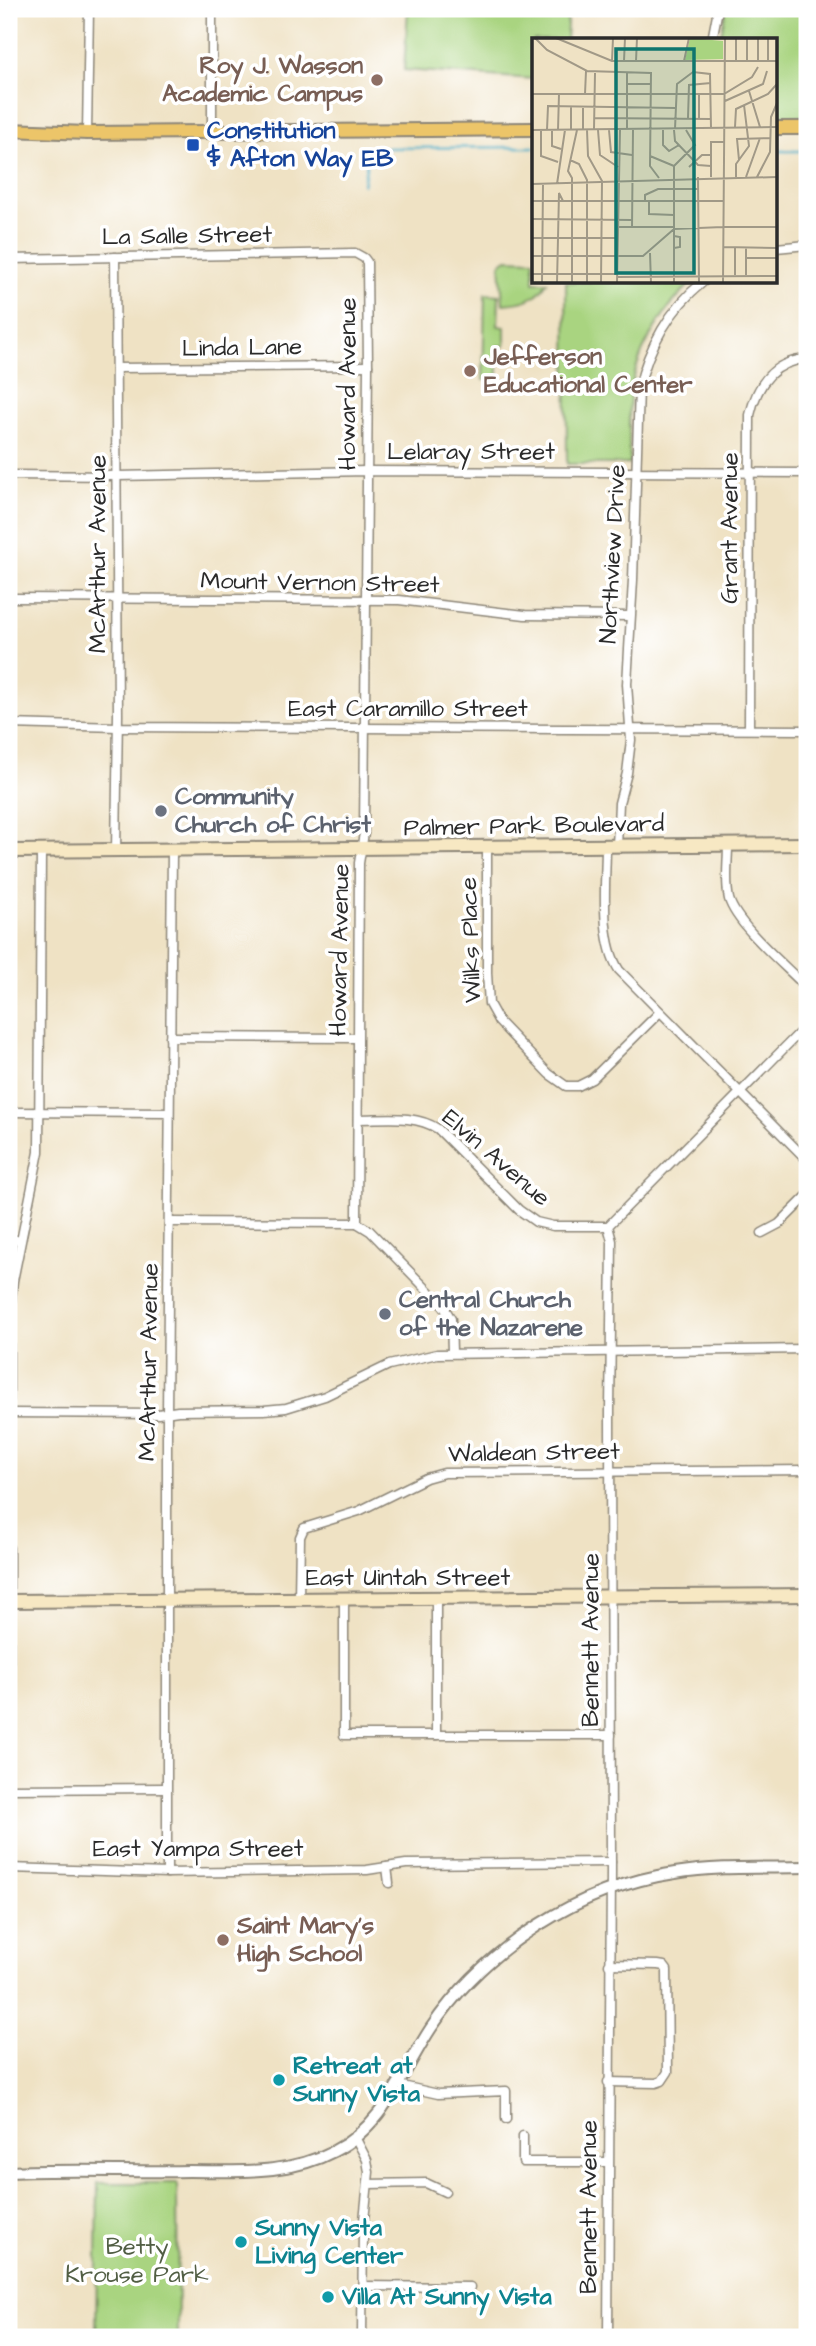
<svg xmlns="http://www.w3.org/2000/svg" width="816" height="2346" viewBox="0 0 816 2346" font-family="'Architects Daughter',sans-serif">
<style>
.green{fill:#a9d480;stroke:#6a8056;stroke-width:2}
.lines{fill:none;stroke-linecap:round;stroke-linejoin:round}
.stream{stroke:#45acc4;stroke-width:2.5}
.minor-casing{stroke:#8d8678;stroke-width:11}
.tertiary-casing{stroke:#8d8678;stroke-width:14}
.secondary-casing{stroke:#8d8678;stroke-width:16}
.primary-casing{stroke:#8d8678;stroke-width:16}
.minor{stroke:#fff;stroke-width:8}
.tertiary{stroke:#fff;stroke-width:10}
.secondary{stroke:#f7e8c3;stroke-width:12}
.primary{stroke:#ecc569;stroke-width:12}
.education-dot{fill:#8d6e63;stroke:#fff;stroke-width:2.5}
.transit-dot{fill:#1a4fb4;stroke:#fff;stroke-width:2.5}
.worship-dot{fill:#6b7280;stroke:#fff;stroke-width:2.5}
.culture-dot{fill:#0f9aa8;stroke:#fff;stroke-width:2.5}
.labels{text-anchor:middle;dominant-baseline:central;stroke-width:7;stroke-linejoin:round;paint-order:stroke}
.education-label{font-size:24px;font-weight:bold;fill:#785e54;stroke:#fff;text-anchor:start}
.transit-label{font-size:24px;font-weight:bold;fill:#164399;stroke:#fff;text-anchor:start}
.street-label{font-size:24px;fill:#2b2b2b;stroke:#fff}
.worship-label{font-size:24px;font-weight:bold;fill:#5b616d;stroke:#fff;text-anchor:start}
.culture-label{font-size:24px;font-weight:bold;fill:#0d838f;stroke:#fff;text-anchor:start}
.park-label{font-size:24px;fill:#515e44;stroke:#fff}
.inset-road{fill:none;stroke:#a19987;stroke-width:2}
.view{fill:#0f766e;fill-opacity:0.15;stroke:#0f766e;stroke-width:3.5}
.inset-edge{fill:none;stroke:#2b2b2b;stroke-width:3.5}
</style>
<rect width="100%" height="100%" fill="#fff"/>
<filter id="ink" filterUnits="userSpaceOnUse"><feTurbulence type="fractalNoise" baseFrequency=".0143" numOctaves="2"/><feDisplacementMap in="SourceGraphic" scale="14" xChannelSelector="R" yChannelSelector="G"/><feConvolveMatrix kernelMatrix="1 2 1 2 8 2 1 2 1" color-interpolation-filters="sRGB"/></filter>
<filter id="wash" filterUnits="userSpaceOnUse"><feTurbulence type="fractalNoise" baseFrequency=".00686" numOctaves="4" result="noise"/><feDisplacementMap in="SourceGraphic" scale="28" xChannelSelector="R" yChannelSelector="G"/><feGaussianBlur stdDeviation="1.57" result="paint"/><feColorMatrix in="noise" values="0 0 0 0 0 0 0 0 0 0 0 0 0 0 0 0 0 1.4 0 .05"/><feComposite in="paint" operator="in"/></filter>
<g filter="url(#wash)">
<rect width="100%" height="100%" fill="#efe2c4"/>
<g class="green">
<polygon points="408,9 568,9 566,40 534,40 534,79 404,70"/>
<polygon points="726,9 807,9 807,117 776,116 776,40 720,40"/>
<path d="M507,259L534,260V282H547C537,300 522,303 503,304L500,264Z"/>
<path d="M566,282H692C660,313 634,354 630,399C628,421 629,443 630,464H567Z"/>
<polygon points="485,294 499,295 498,326 505,327 505,346 498,346 498,380 483,380"/>
<polygon points="98,2183 177,2183 178,2337 96,2337"/>
</g>
<g class="lines">
<g class="stream">
<polyline points="776,151 807,151"/>
<polyline points="363,185 369,150 382,148 534,147"/>
</g>
</g>
</g>
<g filter="url(#ink)">
<g class="lines">
<defs>
<g id="minor">
<polyline points="212,9 212,132"/>
<polyline points="712,40 718,9"/>
<polyline points="87,133 89,9"/>
<polyline points="776,248 807,245"/>
<polyline points="115,257 118,715 116,852"/>
<polyline points="9,259 355,253 364,258 367,262 368,366 364,833 359,863 357,1223 370,1231 444,1307 451,1319 452,1352"/>
<polyline points="116,368 368,366"/>
<polyline points="9,475 118,476 367,471 807,473"/>
<polyline points="9,598 399,600 525,615 630,616"/>
<polyline points="9,724 118,727 807,730"/>
<path d="M749,729L750,415C757,384 774,361 807,359"/>
<path d="M728,845C728,863 725,882 729,899C737,926 787,967 807,988"/>
<path d="M606,846C606,883 599,939 619,970L807,1160"/>
<path d="M617,846L619,803L627,773L631,740L627,684L633,580L639,388C648,348 670,308 703,282"/>
<polyline points="487,848 487,973 489,1004 499,1022 549,1074 566,1086 578,1086 592,1079 660,1012"/>
<polyline points="170,1037 357,1038"/>
<polyline points="9,1112 169,1113"/>
<path d="M358,1119C385,1119 415,1114 438,1129L519,1210L536,1222L553,1226H608"/>
<polyline points="170,1222 357,1223"/>
<polyline points="762,1233 779,1224 807,1196"/>
<polyline points="9,1238 20,1241"/>
<polyline points="9,1400 9,1319 13,1281 39,1152 41,852"/>
<polyline points="9,1413 158,1414 178,1411 264,1410 286,1408 325,1396 389,1365 437,1354 807,1349"/>
<polyline points="9,1548 9,1706"/>
<polyline points="299,1599 300,1537 304,1528 359,1511 426,1478 444,1473 807,1470"/>
<polyline points="344,1599 344,1735 611,1735"/>
<polyline points="436,1599 436,1735"/>
<polyline points="9,1789 166,1788"/>
<polyline points="387,1867 389,1883"/>
<polyline points="9,1868 167,1873 367,1870 406,1864 611,1862"/>
<polyline points="167,1873 167,1413 172,851"/>
<polyline points="608,2082 656,2083 662,2081 668,2072 667,1970 664,1966 658,1965 609,1964"/>
<polyline points="398,2085 438,2094 506,2091 506,2119"/>
<polyline points="523,2136 523,2162 608,2162"/>
<polyline points="355,2137 367,2160 369,2172 363,2230 362,2337"/>
<polyline points="368,2184 426,2183 445,2192"/>
<polyline points="362,2286 470,2287"/>
<polyline points="608,2337 611,1872 610,1412 612,1241 608,1226 807,1025"/>
</g>
<path id="tertiary" d="M9,2172C69,2169 129,2172 189,2171C239,2171 289,2175 334,2151C384,2126 402,2072 431,2028C485,1948 579,1887 675,1873C718,1866 763,1868 807,1867"/>
<g id="secondary">
<polyline points="9,851 807,844"/>
<polyline points="9,1601 807,1595"/>
</g>
<g id="primary">
<polyline points="776,128 807,128"/>
<polyline points="9,130 87,133 534,129"/>
</g>
</defs>
<use href="#minor" class="minor-casing"/>
<use href="#tertiary" class="tertiary-casing"/>
<use href="#secondary" class="secondary-casing"/>
<use href="#primary" class="primary-casing"/>
<use href="#minor" class="minor"/>
<use href="#tertiary" class="tertiary"/>
<use href="#secondary" class="secondary"/>
<use href="#primary" class="primary"/>
</g>
</g>
<g class="education-dot">
<circle cx="377" cy="80" r="7"/>
<circle cx="470" cy="371" r="7"/>
<circle cx="223" cy="1940" r="7"/>
</g>
<rect class="transit-dot" x="186" y="138" width="14" height="14" rx="3.5"/>
<g class="worship-dot">
<circle cx="161" cy="811" r="7"/>
<circle cx="385" cy="1314" r="7"/>
</g>
<g class="culture-dot">
<circle cx="279" cy="2080" r="7"/>
<circle cx="241" cy="2242" r="7"/>
<circle cx="328" cy="2297" r="7"/>
</g>
<g class="labels">
<g class="education-label">
<text x="363" y="66" text-anchor="end">Roy J. Wasson<tspan x="363" dy="28">Academic Campus</tspan></text>
<text x="484" y="357">Jefferson<tspan x="484" dy="28">Educational Center</tspan></text>
<text x="237" y="1926">Saint Mary's<tspan x="237" dy="28">High School</tspan></text>
</g>
<g class="transit-label">
<text x="207" y="131">Constitution<tspan x="207" dy="28">$ Afton Way EB</tspan></text>
</g>
<g class="street-label">
<text transform="translate(187 236) rotate(-1)">La Salle Street</text>
<text transform="translate(242 348) rotate(-1)">Linda Lane</text>
<text transform="translate(348 384) rotate(-90)">Howard Avenue</text>
<text x="471" y="452">Lelaray Street</text>
<text transform="translate(730 528) rotate(-90)">Grant Avenue</text>
<text transform="translate(98 554) rotate(-90)">McArthur Avenue</text>
<text transform="translate(613 554) rotate(-87)">Northview Drive</text>
<text transform="translate(320 583) rotate(1)">Mount Vernon Street</text>
<text x="408" y="709">East Caramillo Street</text>
<text transform="translate(534 826) rotate(-1)">Palmer Park Boulevard</text>
<text transform="translate(471 940) rotate(-92)">Wilks Place</text>
<text transform="translate(340 950) rotate(-89)">Howard Avenue</text>
<text transform="translate(496 1158) rotate(41)">Elvin Avenue</text>
<text transform="translate(149 1362) rotate(-89)">McArthur Avenue</text>
<text transform="translate(534 1453) rotate(-1)">Waldean Street</text>
<text x="408" y="1578">East Uintah Street</text>
<text transform="translate(591 1640) rotate(-90)">Bennett Avenue</text>
<text x="198" y="1849">East Yampa Street</text>
<text transform="translate(589 2207) rotate(-90)">Bennett Avenue</text>
</g>
<g class="worship-label">
<text x="175" y="797">Community<tspan x="175" dy="28">Church of Christ</tspan></text>
<text x="399" y="1300">Central Church<tspan x="399" dy="28">of the Nazarene</tspan></text>
</g>
<g class="culture-label">
<text x="293" y="2066">Retreat at<tspan x="293" dy="28">Sunny Vista</tspan></text>
<text x="255" y="2228">Sunny Vista<tspan x="255" dy="28">Living Center</tspan></text>
<text x="342" y="2297">Villa At Sunny Vista</text>
</g>
<g class="park-label">
<text x="137" y="2247">Betty<tspan x="137" dy="28">Krouse Park</tspan></text>
</g>
</g>
<g transform="translate(532 38)">
<rect width="245" height="245" fill="#efe2c4"/>
<path d="M158,0L191,3V21L153,22Z" fill="#a9d480"/>
<path class="inset-road" d="M3,0L15,12L55,33L119,35L118,128L127,140M24,0L80,23H245M236,0V23M80,23L81,0M92,23L93,0M104,23L105,0M152,23L157,0M204,23V0M215,23V0M226,23V0M95,35V91M95,46H119M217,53L228,89M0,56H192L220,39L226,29M53,56L54,33M193,63L231,46L235,33M62,80L179,81M156,80L157,47L179,45M167,81V56M203,89L204,71L236,56L245,46M39,91V68M51,91V68M62,91L63,35M143,91L145,46L161,34L178,36L179,90M0,92L245,89M9,92V118L26,124M15,92L16,68L144,70M20,92V108L29,111M26,92L27,56M55,92L56,118L70,143L69,245M66,92L68,117L86,129M77,92L79,114L100,117M131,92V107L137,113L147,107M142,92L143,103L166,127L179,128M179,117V104H192M118,118L142,128M38,122L47,126L55,142V245M207,122L205,101L239,100M157,129L170,117H179V139M166,139L167,245M204,139V126L217,108L212,67M214,139L228,100M225,139L238,114L239,79L245,65M0,146L245,139M25,146L33,92M0,163H192M113,163V157L126,151H166M117,164V176L142,177M0,181L100,182M85,189H142M191,189H245M100,190L101,92M0,200H85M191,209L245,210M142,210L148,209V199L142,198M118,215L119,245M0,218H111L142,191L191,189M214,220H245M0,236H85M203,237V209M214,237V209M85,239L245,238M10,245L11,146M25,245L27,155L31,163M40,245V140L36,133L45,92M85,245L88,92M142,245V128L163,107L154,92M191,245L193,0"/>
<path class="view" d="M84,11H162V235H84Z"/>
<rect width="245" height="245" class="inset-edge"/>
</g>
<rect width="816" height="2346" fill="none" stroke="#fff" stroke-width="35"/>
</svg>
